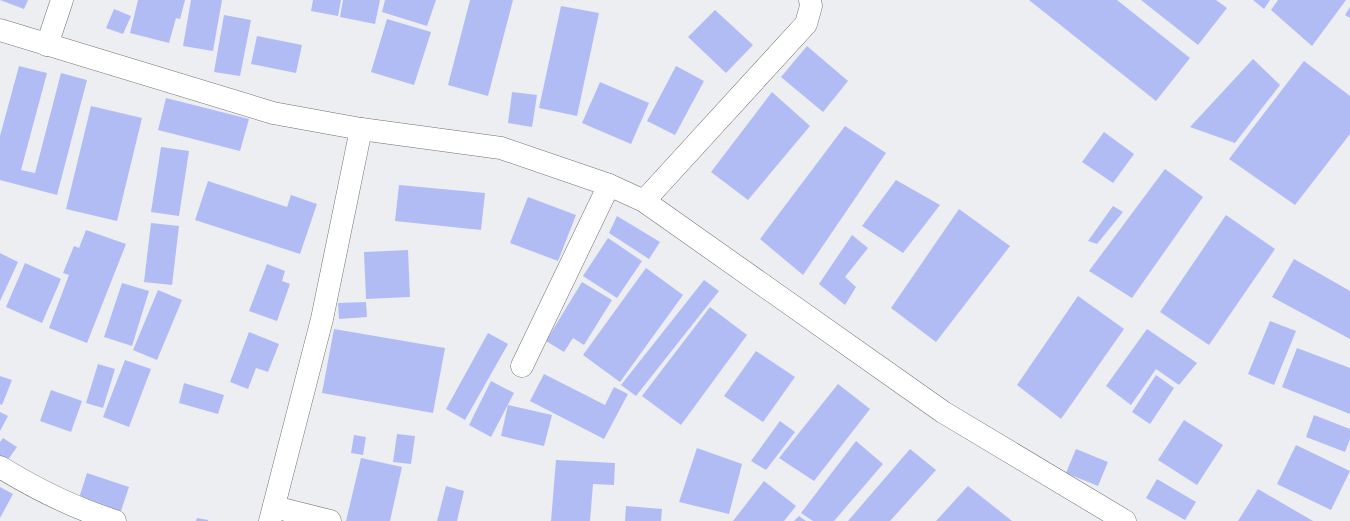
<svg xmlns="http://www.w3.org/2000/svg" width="1350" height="521" viewBox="0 0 1350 521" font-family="Rubik,sans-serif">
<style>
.building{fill:#b2bcf4}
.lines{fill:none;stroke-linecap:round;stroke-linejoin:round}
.minor-casing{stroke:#707175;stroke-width:23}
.minor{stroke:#fff;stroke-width:22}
</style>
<rect width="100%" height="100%" fill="#edeef2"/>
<g class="building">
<polygon points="0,0 28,0 24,9"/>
<polygon points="138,0 185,0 180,19 176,18 169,43 130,33"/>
<polygon points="191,0 222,0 213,51 183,46"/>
<polygon points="313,0 341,0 338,16 311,11"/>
<polygon points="343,0 380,0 375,24 340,17"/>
<polygon points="385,0 436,0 427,26 382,12"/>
<polygon points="470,0 513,0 488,96 448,85"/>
<polygon points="1029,0 1117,0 1190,58 1156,101"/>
<polygon points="1141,0 1216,0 1227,8 1198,45"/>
<polygon points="1253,0 1270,0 1264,9"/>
<polygon points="1278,0 1346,0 1312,46 1271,10"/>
<polygon points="561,6 599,13 577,116 539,108"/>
<polygon points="1350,7 1350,18 1345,15"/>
<polygon points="114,9 131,16 123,34 106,28"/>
<polygon points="715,10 753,45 726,73 688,37"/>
<polygon points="224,15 251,20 240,76 214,72"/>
<polygon points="387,19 431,32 414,85 371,72"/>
<polygon points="257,36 302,45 296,73 251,64"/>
<polygon points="807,46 848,81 823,112 781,77"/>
<polygon points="1253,59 1280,85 1235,143 1190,127"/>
<polygon points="1304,61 1350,96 1350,134 1295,205 1229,159"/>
<polygon points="19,66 47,73 21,170 35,173 61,73 87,80 57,195 0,180 0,136"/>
<polygon points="676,66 704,81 675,135 647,121"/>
<polygon points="600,82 649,103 631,144 582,123"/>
<polygon points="512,92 537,95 532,127 508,123"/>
<polygon points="772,92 810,126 748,200 711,172"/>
<polygon points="166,98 249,119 240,151 158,130"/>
<polygon points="91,106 142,118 117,221 66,209"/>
<polygon points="845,126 886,153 803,275 760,239"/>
<polygon points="1104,132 1134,154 1113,183 1082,162"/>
<polygon points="161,147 189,151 179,216 151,212"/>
<polygon points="1165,169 1203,197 1132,298 1089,271"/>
<polygon points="896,180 940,205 903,253 862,226"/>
<polygon points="208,181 287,207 291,195 317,204 300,254 195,220"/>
<polygon points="399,185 485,193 481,230 395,221"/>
<polygon points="528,197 576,215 558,261 510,243"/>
<polygon points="1113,206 1123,212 1097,244 1088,241"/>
<polygon points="959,209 1010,246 936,342 891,308"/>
<polygon points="1226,215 1275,249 1209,345 1160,312"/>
<polygon points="617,216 660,242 649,259 609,233"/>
<polygon points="151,223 179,226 172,285 144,282"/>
<polygon points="86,230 126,244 87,343 49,328 69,275 63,273 74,246 79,248"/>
<polygon points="852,235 868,248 845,277 856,287 845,305 819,284"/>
<polygon points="608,238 642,261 617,298 583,276"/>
<polygon points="408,250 410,297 366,299 364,252"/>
<polygon points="0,253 18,262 0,301"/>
<polygon points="1294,259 1350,291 1350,339 1272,297"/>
<polygon points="25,263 61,279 42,323 6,307"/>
<polygon points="267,264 285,271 282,281 290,284 277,321 249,311"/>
<polygon points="646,268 683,295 620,382 583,355"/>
<polygon points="704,280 719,291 636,396 621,385"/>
<polygon points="582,282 612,300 584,345 573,338 564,352 546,341"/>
<polygon points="122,283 149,291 132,346 104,337"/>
<polygon points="158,290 182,300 157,360 133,350"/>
<polygon points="1078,296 1124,329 1061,419 1017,385"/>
<polygon points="366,302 367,317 339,319 338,303"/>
<polygon points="710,307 747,335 681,425 642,396"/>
<polygon points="1270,321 1296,331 1274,385 1248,374"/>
<polygon points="334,329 445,348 433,413 322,393"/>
<polygon points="1147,329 1197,363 1179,385 1156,369 1131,405 1106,386"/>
<polygon points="249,332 279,344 268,372 256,368 248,389 230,382"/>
<polygon points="488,333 508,344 465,420 446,409"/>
<polygon points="1297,348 1350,368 1350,414 1282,387"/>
<polygon points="756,351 795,377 763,422 724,396"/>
<polygon points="125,360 151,369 129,427 103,417"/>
<polygon points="98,364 115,369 103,408 86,403"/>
<polygon points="544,374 605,405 614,387 628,394 604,439 530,401"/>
<polygon points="1156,375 1174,388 1150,424 1132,412"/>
<polygon points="0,376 12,380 2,405 0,404"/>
<polygon points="491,381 514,393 491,437 469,425"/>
<polygon points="184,383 224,395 218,414 179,403"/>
<polygon points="838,384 870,409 814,481 779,458"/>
<polygon points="51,390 82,401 71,432 40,421"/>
<polygon points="508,405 552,415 544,446 501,436"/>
<polygon points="0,412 8,416 0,431"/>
<polygon points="1314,415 1350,429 1350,439 1345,452 1306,437"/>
<polygon points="1184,420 1223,445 1197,485 1158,460"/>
<polygon points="780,421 795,432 766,470 751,461"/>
<polygon points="397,434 415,436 411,464 393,462"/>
<polygon points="354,435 366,437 363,455 351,453"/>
<polygon points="3,438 17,447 2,468 0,467 0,442"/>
<polygon points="856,441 883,464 834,521 813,521 801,513"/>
<polygon points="1296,445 1350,471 1331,510 1277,484"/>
<polygon points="697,448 742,464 729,514 679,502"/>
<polygon points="910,449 936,470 890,521 848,521"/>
<polygon points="1076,449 1108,462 1098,486 1066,473"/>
<polygon points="361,458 402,467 390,521 346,521"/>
<polygon points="556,460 615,463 614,485 593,484 590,521 551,521"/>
<polygon points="87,473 129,487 120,514 78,501"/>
<polygon points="1157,479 1196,502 1185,520 1146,498"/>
<polygon points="764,481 796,506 784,521 733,521"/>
<polygon points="446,486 464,491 457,521 437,521"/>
<polygon points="968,486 1012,521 936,521"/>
<polygon points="0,487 13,494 0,518"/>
<polygon points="1258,489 1313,521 1238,521"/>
<polygon points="626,506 662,509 661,521 625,521"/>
<polygon points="799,516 806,521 794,521"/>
<polygon points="197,518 208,520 208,521 196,521"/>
</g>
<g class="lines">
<defs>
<g id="minor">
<polyline points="0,30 273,113 361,129 501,148 609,185 644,201 943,412 1125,521"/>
<polyline points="47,45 62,0"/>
<polyline points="644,201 806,24 811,6 810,0"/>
<polyline points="522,366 609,185"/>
<path d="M0,467C36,489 74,508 115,521"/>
<polyline points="274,507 330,521"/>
<polyline points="270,521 322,319 361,129"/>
</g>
</defs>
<use href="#minor" class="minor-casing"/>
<use href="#minor" class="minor"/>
</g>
</svg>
